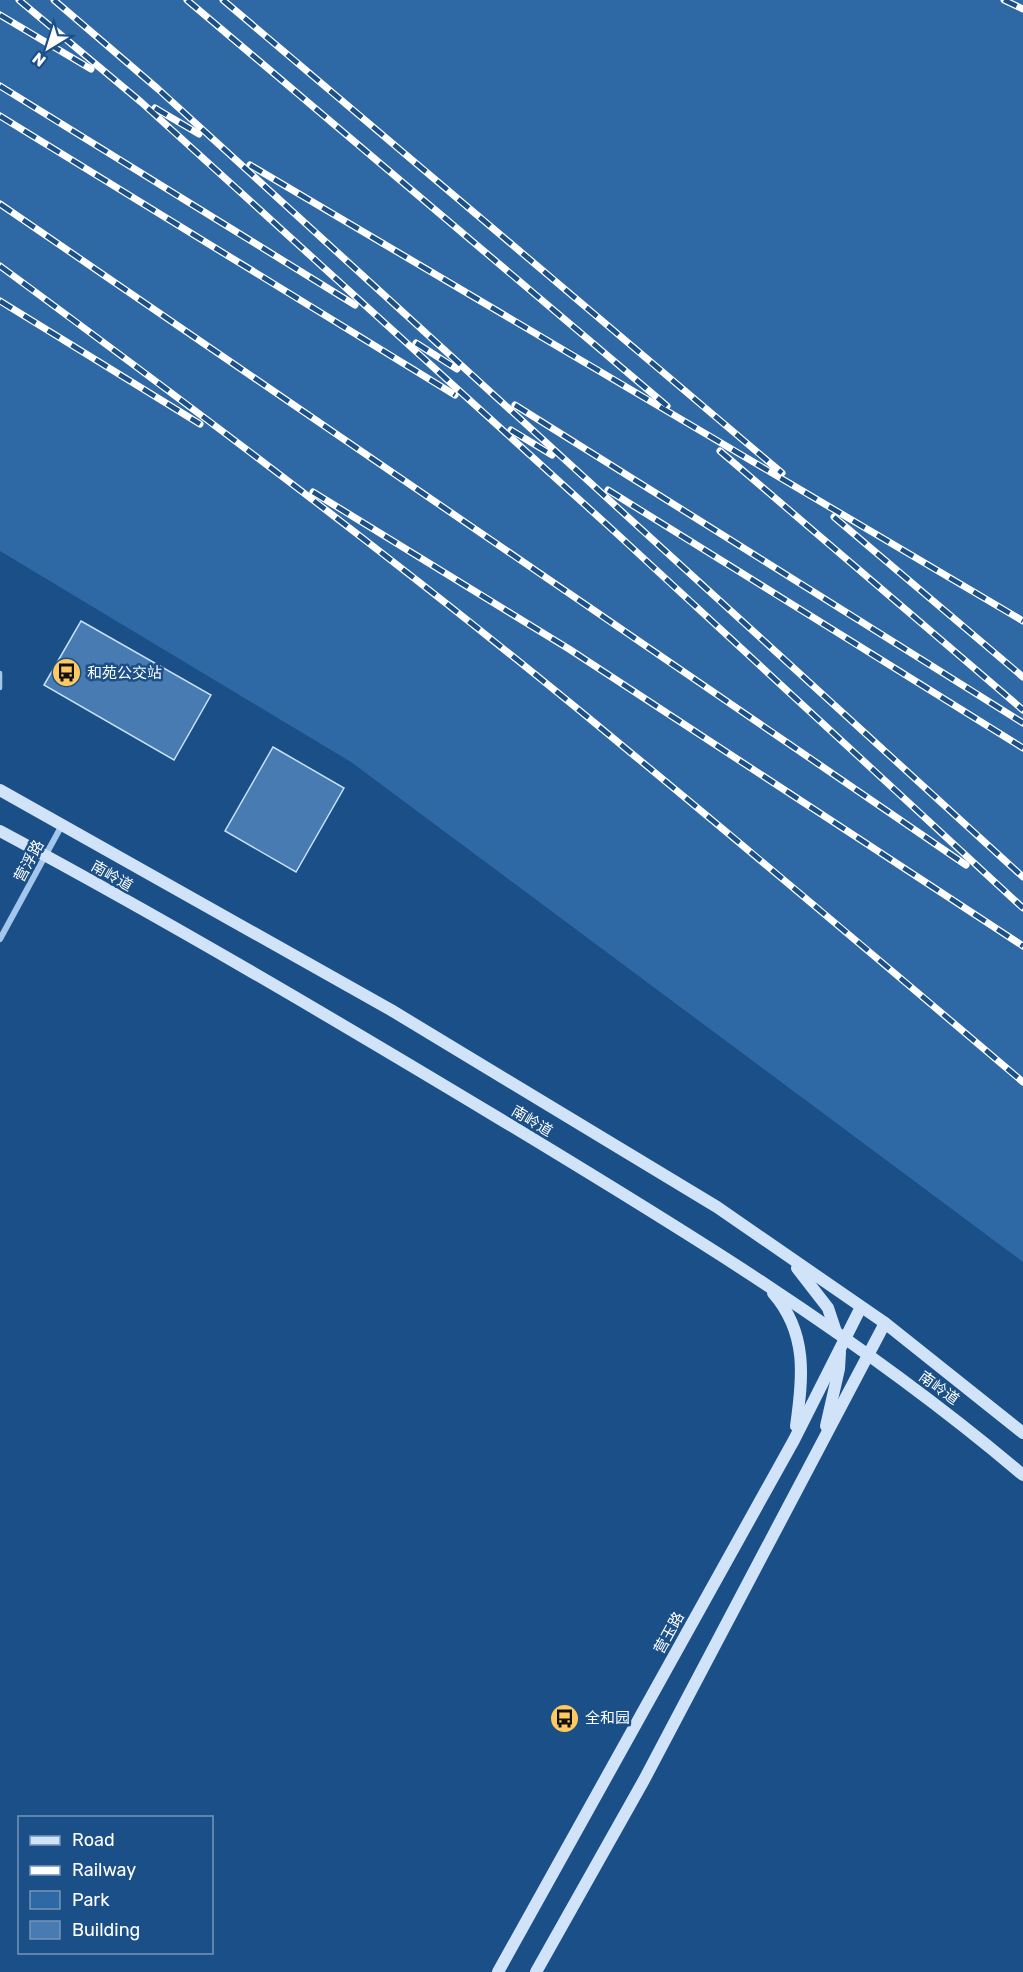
<svg xmlns="http://www.w3.org/2000/svg" width="1023" height="1972" viewBox="0 0 1023 1972" font-family="Rubik,'Noto Sans SC',sans-serif">
<style>
.green{fill:#2e69a6}
.building{fill:#487bb2;stroke:#c9e0f9;stroke-width:1.5}
.lines{fill:none;stroke-linecap:round;stroke-linejoin:round}
.lane{stroke:#a3c7ec;stroke-width:4.5}
.street{stroke:#a3c7ec;stroke-width:6}
.secondary{stroke:#d0e3f9;stroke-width:12}
.rail-casing{stroke:#fff;stroke-width:7}
.rail{stroke:#1b4f88;stroke-width:4.5;stroke-dasharray:14;stroke-linecap:butt}
.labels{text-anchor:middle;dominant-baseline:central;stroke-width:5;stroke-linejoin:round;paint-order:stroke}
.poi-label{font-size:15px;fill:#fff;stroke:#1b4f88;text-anchor:start}
.street-label{font-size:15px;fill:#fff;stroke:#1b4f88}
</style>
<rect width="100%" height="100%" fill="#1b4f88"/>
<polygon class="green" points="0,0 1023,0 1023,1262 351,762 0,551"/>
<g class="building">
<polygon points="81,621 211,695 174,760 44,685"/>
<polygon points="273,747 344,788 296,872 225,831"/>
</g>
<g class="lines">
<polyline class="lane" points="0,673 0,688"/>
<polyline class="street" points="0,939 62,825"/>
<g class="secondary">
<polyline points="0,790 391,1010 717,1207 885,1323 1023,1433"/>
<path d="M0,831C168,921 332,1018 495,1116C679,1227 859,1336 1023,1475"/>
<polyline points="797,1268 828,1308 836,1332"/>
<path d="M773,1293C808,1333 803,1378 796,1426"/>
<polyline points="826,1426 839,1369 840,1352"/>
<polyline points="498,1972 794,1440 861,1307"/>
<polyline points="536,1972 644,1780 885,1323"/>
</g>
<defs>
<g id="rail">
<polyline points="19,0 141,102 615,532 1023,908"/>
<polyline points="54,0 158,89 1023,877"/>
<polyline points="187,0 667,406"/>
<polyline points="223,0 782,473"/>
<polyline points="1004,0 1023,9"/>
<polyline points="0,15 91,69"/>
<polyline points="0,86 355,305"/>
<polyline points="155,108 199,134"/>
<polyline points="0,116 455,395"/>
<polyline points="250,165 1023,621"/>
<polyline points="0,204 966,865"/>
<path d="M0,266C212,422 423,580 625,748C759,858 891,970 1023,1082"/>
<polyline points="0,301 200,424"/>
<polyline points="416,343 457,369"/>
<polyline points="515,405 1023,723"/>
<polyline points="511,430 552,455"/>
<polyline points="720,451 1023,710"/>
<polyline points="608,490 1023,748"/>
<polyline points="313,492 569,649 1023,946"/>
<polyline points="834,517 1023,677"/>
</g>
</defs>
<use href="#rail" class="rail-casing"/>
<use href="#rail" class="rail"/>
</g>
<defs>
<symbol id="bus-disc" viewBox="-11 -11 22 22"><circle r="9.5" fill="#feca60" stroke="#1b4f88"/><path d="M-5-6H5V4H4V6H2V4H-2V6H-4V4H-5ZM-3.5-4V0h7V-4ZM-3.5 1.2v1.5H-2V1.2ZM2 1.2v1.5H3.5V1.2Z" fill="#111"/></symbol>
</defs>
<g fill-rule="evenodd">
<use href="#bus-disc" x="50" y="656" width="33" height="33"/>
<use href="#bus-disc" x="548" y="1702" width="33" height="33"/>
</g>
<g class="labels">
<g class="poi-label">
<text x="87" y="673">和苑公交站</text>
<text x="585" y="1718">全和园</text>
</g>
<g class="street-label">
<text transform="translate(29 861) rotate(-62)">营浮路</text>
<text transform="translate(112 876) rotate(30)">南岭道</text>
<text transform="translate(532 1121) rotate(31)">南岭道</text>
<text transform="translate(939 1388) rotate(36)">南岭道</text>
<text transform="translate(669 1633) rotate(-61)">营玉路</text>
</g>
</g>
<rect x="18" y="1816" width="195" height="138" fill="#1b4f88" stroke="#7695b8" stroke-width="1.5"/>
<rect x="30" y="1836" width="30" height="9" fill="#d0e3f9" stroke="#7695b8" stroke-width="1.5"/>
<text x="72" y="1846" font-size="18" fill="#ffffff">Road</text>
<rect x="30" y="1866" width="30" height="9" fill="#ffffff" stroke="#7695b8" stroke-width="1.5"/>
<text x="72" y="1876" font-size="18" fill="#ffffff">Railway</text>
<rect x="30" y="1891" width="30" height="18" fill="#2e69a6" stroke="#7695b8" stroke-width="1.5"/>
<text x="72" y="1906" font-size="18" fill="#ffffff">Park</text>
<rect x="30" y="1921" width="30" height="18" fill="#487bb2" stroke="#7695b8" stroke-width="1.5"/>
<text x="72" y="1936" font-size="18" fill="#ffffff">Building</text>
<g transform="translate(48 48) rotate(218)" stroke="#1b4f88" stroke-width="4.5" paint-order="stroke">
<path d="M0-4.5L10 22L0 15L-10 22Z" fill="#ffffff"/>
<text y="-9" font-size="16" font-weight="bold" text-anchor="middle" fill="#ffffff">N</text>
</g>
</svg>
